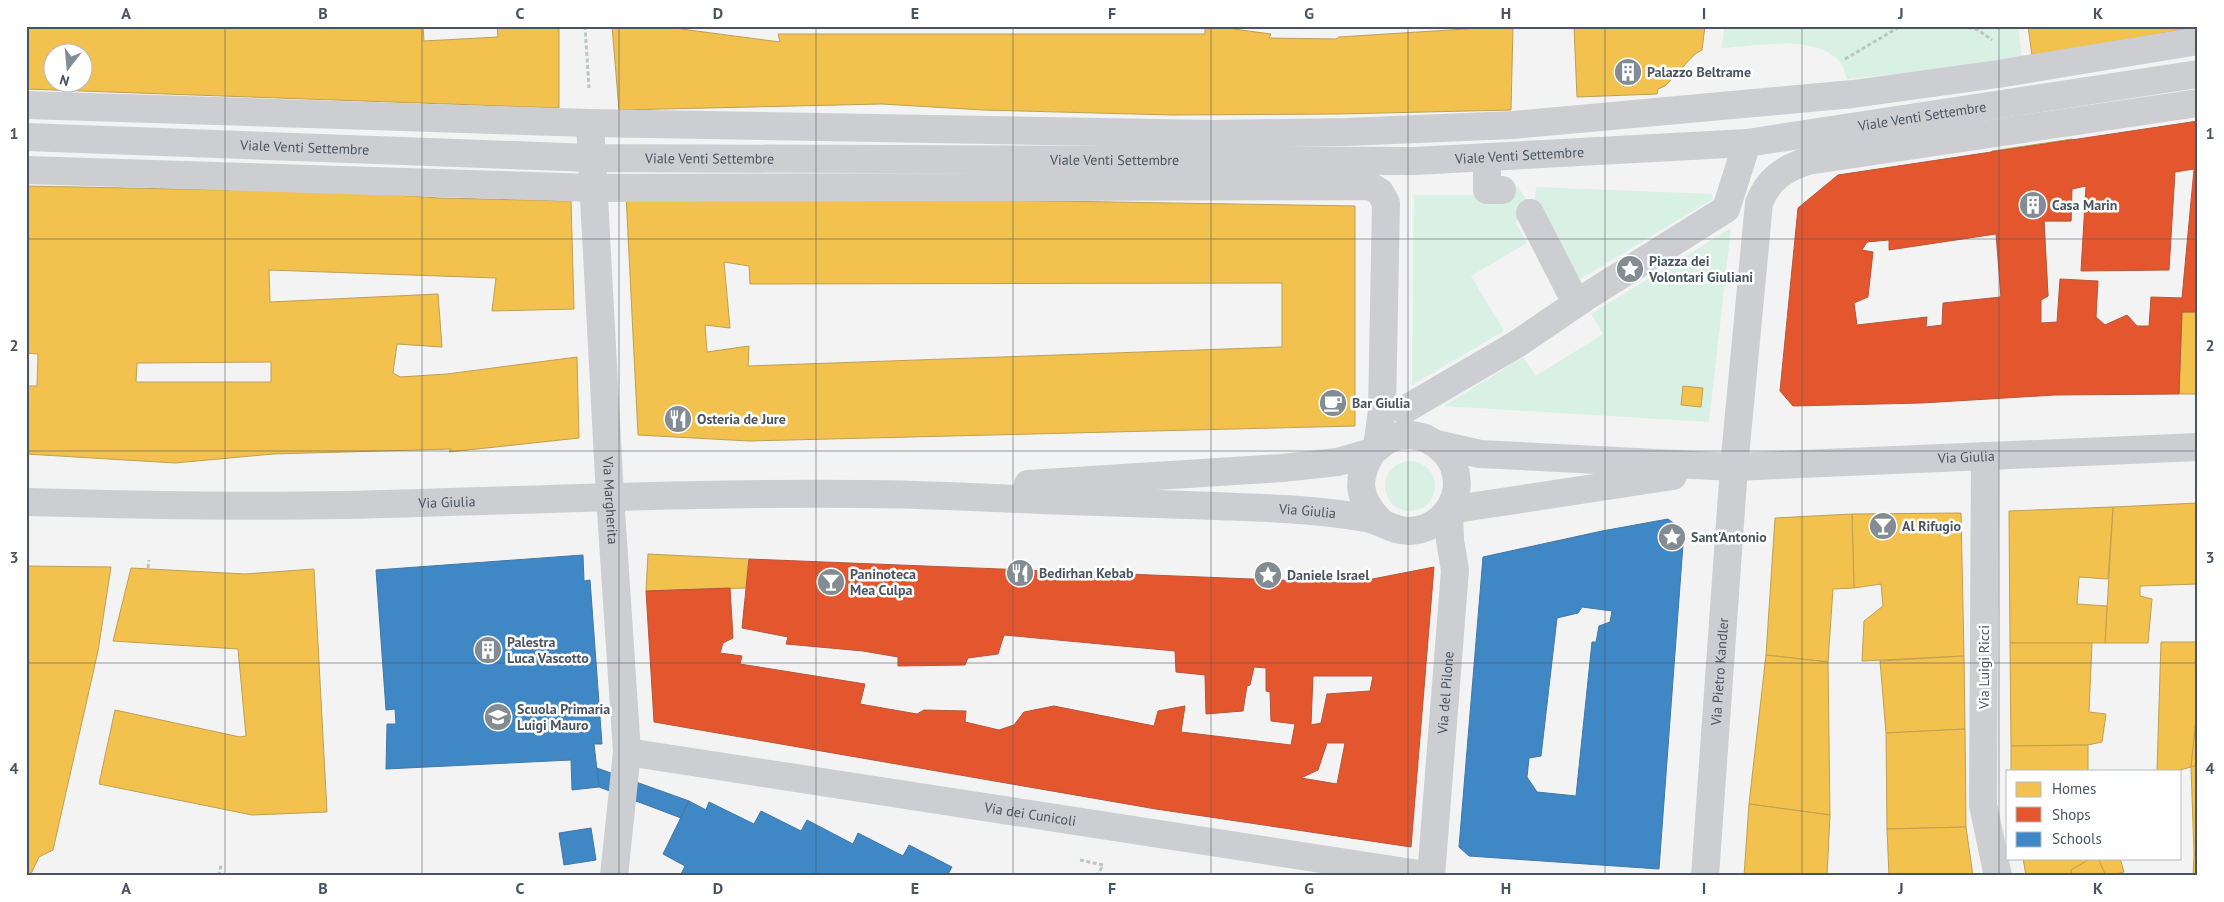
<svg xmlns="http://www.w3.org/2000/svg" width="2224" height="902" viewBox="0 0 2224 902" font-family="'PT Sans',sans-serif">
<style>
.green{fill:#d8f1e4}
.homes{fill:#f2c14e;stroke:#bfa053;fill-rule:evenodd}
.shops{fill:#e4572e;stroke:#b6563d;fill-rule:evenodd}
.schools{fill:#3f88c5;stroke:#4278a7;fill-rule:evenodd}
.lines{fill:none;stroke-linecap:round;stroke-linejoin:round}
.path{stroke:#bbc6c3;stroke-width:3;stroke-dasharray:4 2.5;stroke-linecap:butt}
.pedestrian{stroke:#cdced1;stroke-width:28}
.minor{stroke:#cdced1;stroke-width:28}
.tertiary{stroke:#cdced1;stroke-width:28}
.grid{fill:none;stroke:#495460;stroke-width:1;stroke-opacity:0.55}
.labels{text-anchor:middle;dominant-baseline:central;stroke-width:5;stroke-linejoin:round;paint-order:stroke}
.poi-label{font-size:14px;font-weight:bold;fill:#495460;stroke:#fff;text-anchor:start}
.street-label{font-size:14px;fill:#495460;stroke:#fff}
.neatline{fill:none;stroke:#495460;stroke-width:2}
.grid-label{font-size:16px;text-anchor:middle;font-weight:bold;fill:#495460}
</style>
<rect width="100%" height="100%" fill="#f3f3f3"/>
<g class="green">
<path d="M1724,26H2018L2022,58L1934,70L1847,79C1845,73 1843,65 1839,61C1815,34 1754,46 1722,48Z"/>
<polygon points="1502,186 1518,187 1526,199 1535,199 1536,187 1712,194 1713,199 1577,281 1530,213 1515,222 1527,243 1471,276 1504,331 1412,385 1414,195 1501,195"/>
<polygon points="1731,228 1709,422 1444,406 1523,357 1536,376 1603,334 1591,314"/>
<circle cx="1410" cy="486" r="25"/>
</g>
<g class="homes">
<path d="M26,26H423L424,41L498,37L497,26H559V108L26,89ZM52,52H82V82H52Z"/>
<polygon points="612,26 681,26 681,29 780,42 778,34 1205,34 1205,28 1215,26 1233,26 1233,29 1271,34 1269,38 1336,39 1339,37 1513,26 1511,110 1338,114 1172,115 983,110 882,104 619,110"/>
<polygon points="1574,26 1705,26 1702,50 1695,54 1665,86 1658,89 1657,94 1577,97"/>
<polygon points="2028,26 2198,26 2198,27 2032,56"/>
<polygon points="2072,139 2071,221 2044,221 2048,296 2041,300 2001,297 1992,151"/>
<path d="M26,186L227,190L260,186L439,198L571,201L574,309L492,311L496,278L269,270L270,302L438,294L442,347L397,344L393,373L400,377L447,374L577,357L579,438L449,452L451,449L273,454L175,463L26,454V386H37L38,354L26,353ZM271,362V382H136L137,363Z"/>
<path d="M626,194L1355,206V426L749,441L638,435ZM724,262L749,266L750,284L1282,283V347L748,366L749,346L707,352L705,325L730,328Z"/>
<polygon points="2182,312 2198,312 2198,394 2179,394"/>
<polygon points="1683,386 1703,388 1701,407 1681,405"/>
<polygon points="2198,503 2198,584 2140,586 2140,596 2152,599 2148,643 2105,643 2113,507"/>
<polygon points="2113,507 2108,579 2079,577 2077,604 2107,606 2105,643 2010,643 2009,511"/>
<polygon points="1961,513 1964,656 1862,661 1864,621 1883,606 1881,584 1854,588 1852,514"/>
<polygon points="1852,514 1854,588 1833,589 1828,662 1766,655 1775,518"/>
<polygon points="648,554 749,559 746,588 646,591"/>
<polygon points="26,566 111,567 98,651 53,850 39,857 30,876 26,876"/>
<polygon points="131,568 245,574 314,569 327,812 252,815 99,784 115,710 240,737 246,736 238,649 113,641"/>
<polygon points="2161,642 2198,642 2198,701 2191,767 2176,771 2157,771"/>
<polygon points="2010,643 2092,643 2089,712 2106,714 2102,742 2088,745 2011,746"/>
<polygon points="1766,655 1828,662 1830,815 1749,804"/>
<polygon points="1964,656 1965,729 1886,733 1880,661"/>
<polygon points="2198,701 2198,765 2191,767"/>
<polygon points="1965,729 1966,827 1887,829 1886,733"/>
<polygon points="2088,745 2088,771 2011,771 2011,746"/>
<polygon points="2198,765 2198,853 2194,854 2191,767"/>
<polygon points="1749,804 1830,815 1827,876 1744,876"/>
<polygon points="1966,827 1973,876 1889,876 1887,829"/>
<polygon points="2198,853 2198,876 2193,876 2194,854"/>
<polygon points="2023,858 2092,858 2071,870 2072,876 2026,876"/>
<polygon points="2092,858 2098,858 2106,876 2072,876 2071,870"/>
<polygon points="2098,858 2120,858 2124,872 2106,876"/>
</g>
<g class="shops">
<path d="M2198,121V312H2182L2179,394L2055,395L1922,403L1793,406L1780,391L1798,208L1838,175ZM2194,169L2182,298L2151,297L2149,326H2137L2127,315L2105,325L2096,317L2098,281L2060,279L2057,322L2041,323V300L2048,296L2044,221H2071L2072,189L2086,186L2081,271L2169,270L2175,172ZM1996,234L2001,297L1943,303L1942,325L1926,327L1927,317L1857,325L1854,303L1868,297L1873,252L1862,250L1867,242L1889,240V250Z"/>
<path d="M749,559L1352,583L1434,567L1411,847L1156,809L654,722L646,591L730,588L733,638L723,643L720,653L742,656L740,664L865,684L860,704L917,714L924,710L966,711L965,722L999,730L1014,725L1024,712L1054,706L1154,726L1158,711L1185,706L1181,732L1291,745L1295,724L1271,721L1270,692L1266,691V668L1254,667L1250,685L1247,686L1243,711L1206,714L1205,675L1176,672L1175,651L1004,635L998,654L968,658L965,665L898,666V657L863,651L786,644L788,637L742,628ZM1313,676H1373L1370,691L1327,694L1321,723L1311,725ZM1327,743H1345L1337,784L1301,778L1318,770Z"/>
</g>
<g class="schools">
<path d="M1668,519L1684,531L1659,869L1469,856L1459,847L1483,557L1602,531ZM1582,607L1612,611L1610,622L1599,626L1596,642H1592L1576,796L1537,792L1527,777L1529,758L1541,756L1557,618L1578,613Z"/>
<polygon points="583,555 584,581 590,580 602,744 594,744 599,787 572,790 571,760 386,769 387,724 396,724 395,709 386,710 376,570"/>
<polygon points="597,768 689,801 681,818 599,787"/>
<polygon points="689,801 706,810 709,802 754,824 761,811 801,831 807,820 853,844 858,833 903,856 909,845 952,867 947,876 680,876 685,866 663,854"/>
<polygon points="591,828 596,860 564,865 559,833"/>
</g>
<g class="lines">
<g class="path">
<polyline points="585,26 589,88"/>
<polyline points="1962,26 1978,30 1992,40"/>
<polyline points="1845,59 1901,26"/>
<polyline points="148,568 149,560"/>
<polyline points="1080,860 1103,865 1097,876"/>
<polyline points="219,876 221,865"/>
</g>
<g class="pedestrian">
<path id="s1" d="M26,137L592,158L1415,161L1747,143L2198,74"/>
<polyline points="1487,157 1487,190 1502,190"/>
<polyline points="1530,213 1576,303"/>
<polyline points="1404,410 1517,344 1586,297 1726,209 1747,143"/>
</g>
<g class="minor">
<polyline points="26,105 590,123 1214,134 1346,132 1513,125 1853,94 1998,74 2198,41"/>
<path id="s2" d="M590,123L610,496L627,752L614,876"/>
<polyline points="26,170 594,188 1370,186 1380,192 1386,203 1382,410 1377,447"/>
<polyline points="1985,456 1983,805 1998,876"/>
<path id="s3" d="M627,752L1432,876"/>
<path id="s4" d="M1431,876L1455,570L1450,540L1449,510"/>
<path id="s5" d="M1705,876L1734,467L1759,203C1768,179 1784,169 1807,161L2198,103"/>
</g>
<g class="tertiary">
<path d="M1372,452C1356,479 1357,497 1379,520"/>
<path id="s6" d="M1028,484L1282,468L1338,462L1372,452L1387,440L1399,436L1412,435L1425,438L1436,444L1480,454L1734,467L2198,447"/>
<path id="s7" d="M26,502C132,505 238,507 344,505C519,501 693,492 867,494C925,494 983,498 1041,500C1099,502 1157,504 1215,506C1266,508 1316,509 1366,518C1381,521 1393,531 1409,531C1442,530 1465,498 1454,467C1451,457 1444,451 1436,444"/>
<polyline points="1449,510 1673,476"/>
</g>
</g>
<path class="grid" d="M225,26V876M422,26V876M619,26V876M816,26V876M1013,26V876M1211,26V876M1408,26V876M1605,26V876M1802,26V876M1999,26V876M26,239H2198M26,451H2198M26,663H2198"/>
<defs>
<symbol id="building-disc" viewBox="-11 -11 22 22"><circle r="9.5" fill="#848c93" stroke="#fff"/><path d="M-4-6H4V6H1V3H-1V6H-4ZM-2.5-4.3h1.7v1.8h-1.7ZM.8-4.3h1.7v1.8H.8ZM-2.5-1h1.7V.8h-1.7ZM.8-1h1.7V.8H.8Z" fill="#fff"/></symbol>
<symbol id="sight-disc" viewBox="-11 -11 22 22"><circle r="9.5" fill="#848c93" stroke="#fff"/><path d="M0-6L1.8-2.2L6-1.7L2.9 1.2L3.7 5.4L0 3.3L-3.7 5.4L-2.9 1.2L-6-1.7L-1.8-2.2Z" fill="#fff"/></symbol>
<symbol id="cafe-disc" viewBox="-11 -11 22 22"><circle r="9.5" fill="#848c93" stroke="#fff"/><path d="M-5.5-4.5H6V0H3Q3 3.5 0 3.5H-2.5Q-5.5 3.5-5.5 0ZM3-3.2v2h1.7v-2ZM-6 4.5H4V6H-6Z" fill="#fff"/></symbol>
<symbol id="restaurant-disc" viewBox="-11 -11 22 22"><circle r="9.5" fill="#848c93" stroke="#fff"/><path d="M-5-6h1v4h1v-4h1v4h1v-4h1v5L-1.5 .5V6h-2V.5L-5-1ZM5-6V6H3V1.5H1.5Q1.5-4 5-6Z" fill="#fff"/></symbol>
<symbol id="bar-disc" viewBox="-11 -11 22 22"><circle r="9.5" fill="#848c93" stroke="#fff"/><path d="M-6-5H6L.8 .8V4.5H3.5V6h-7V4.5H-.8V.8Z" fill="#fff"/></symbol>
<symbol id="school-disc" viewBox="-11 -11 22 22"><circle r="9.5" fill="#848c93" stroke="#fff"/><path d="M0-5L7-2L0 1L-7-2ZM-4 1L0 2.5L4 1V4Q0 6-4 4Z" fill="#fff"/></symbol>
</defs>
<g fill-rule="evenodd">
<use href="#building-disc" x="1612" y="56" width="32" height="32"/>
<use href="#building-disc" x="2017" y="189" width="32" height="32"/>
<use href="#sight-disc" x="1614" y="253" width="32" height="32"/>
<use href="#cafe-disc" x="1317" y="387" width="32" height="32"/>
<use href="#restaurant-disc" x="662" y="403" width="32" height="32"/>
<use href="#bar-disc" x="1867" y="510" width="32" height="32"/>
<use href="#sight-disc" x="1656" y="521" width="32" height="32"/>
<use href="#restaurant-disc" x="1004" y="557" width="32" height="32"/>
<use href="#sight-disc" x="1252" y="559" width="32" height="32"/>
<use href="#bar-disc" x="815" y="566" width="32" height="32"/>
<use href="#building-disc" x="472" y="634" width="32" height="32"/>
<use href="#school-disc" x="482" y="701" width="32" height="32"/>
</g>
<g class="labels">
<g class="poi-label">
<text x="1647" y="72">Palazzo Beltrame</text>
<text x="2052" y="205">Casa Marin</text>
<text x="1649" y="261">Piazza dei<tspan x="1649" dy="16">Volontari Giuliani</tspan></text>
<text x="1352" y="403">Bar Giulia</text>
<text x="697" y="419">Osteria de Jure</text>
<text x="1902" y="526">Al Rifugio</text>
<text x="1691" y="537">Sant'Antonio</text>
<text x="1039" y="573">Bedirhan Kebab</text>
<text x="850" y="574">Paninoteca<tspan x="850" dy="16">Mea Culpa</tspan></text>
<text x="1287" y="575">Daniele Israel</text>
<text x="507" y="642">Palestra<tspan x="507" dy="16">Luca Vascotto</tspan></text>
<text x="517" y="709">Scuola Primaria<tspan x="517" dy="16">Luigi Mauro</tspan></text>
</g>
<g class="street-label">
<text stroke="none"><textPath href="#s1" startOffset="1899">Viale Venti Settembre</textPath></text>
<text stroke="none"><textPath href="#s1" startOffset="279">Viale Venti Settembre</textPath></text>
<text stroke="none"><textPath href="#s1" startOffset="1494">Viale Venti Settembre</textPath></text>
<text stroke="none"><textPath href="#s1" startOffset="684">Viale Venti Settembre</textPath></text>
<text stroke="none"><textPath href="#s1" startOffset="1089">Viale Venti Settembre</textPath></text>
<text stroke="none"><textPath href="#s6" startOffset="949">Via Giulia</textPath></text>
<text stroke="none"><textPath href="#s2" startOffset="378">Via Margherita</textPath></text>
<text stroke="none"><textPath href="#s7" startOffset="421">Via Giulia</textPath></text>
<text stroke="none"><textPath href="#s7" startOffset="1282">Via Giulia</textPath></text>
<text transform="translate(1984 667) rotate(-90)">Via Luigi Ricci</text>
<text stroke="none"><textPath href="#s5" startOffset="205">Via Pietro Kandler</textPath></text>
<text stroke="none"><textPath href="#s4" startOffset="184">Via del Pilone</textPath></text>
<text stroke="none"><textPath href="#s3" startOffset="408">Via dei Cunicoli</textPath></text>
</g>
</g>
<rect width="2224" height="902" fill="none" stroke="#ffffff" stroke-width="55"/>
<rect x="2006" y="770" width="175" height="90" fill="#ffffff" stroke="#b6bbbf"/>
<rect x="2016" y="782" width="25" height="15" fill="#f2c14e" stroke="#b6bbbf"/>
<text x="2052" y="794" font-size="15" fill="#495460">Homes</text>
<rect x="2016" y="807" width="25" height="15" fill="#e4572e" stroke="#b6bbbf"/>
<text x="2052" y="820" font-size="15" fill="#495460">Shops</text>
<rect x="2016" y="832" width="25" height="15" fill="#3f88c5" stroke="#b6bbbf"/>
<text x="2052" y="844" font-size="15" fill="#495460">Schools</text>
<g transform="translate(68 68) rotate(196)"><circle r="24" fill="#ffffff" stroke="#b6bbbf"/>
<path d="M0-4L9 19L0 12L-9 19Z" fill="#848c93"/>
<text y="-8" font-size="14" font-weight="bold" text-anchor="middle" fill="#495460">N</text>
</g>
<rect x="28" y="28" width="2168" height="846" class="neatline"/>
<g class="grid-label">
<text x="126" y="19">A</text>
<text x="323" y="19">B</text>
<text x="520" y="19">C</text>
<text x="718" y="19">D</text>
<text x="915" y="19">E</text>
<text x="1112" y="19">F</text>
<text x="1309" y="19">G</text>
<text x="1506" y="19">H</text>
<text x="1704" y="19">I</text>
<text x="1901" y="19">J</text>
<text x="2098" y="19">K</text>
<text x="14" y="139">1</text>
<text x="2210" y="139">1</text>
<text x="14" y="351">2</text>
<text x="2210" y="351">2</text>
<text x="14" y="563">3</text>
<text x="2210" y="563">3</text>
<text x="14" y="774">4</text>
<text x="2210" y="774">4</text>
<text x="126" y="894">A</text>
<text x="323" y="894">B</text>
<text x="520" y="894">C</text>
<text x="718" y="894">D</text>
<text x="915" y="894">E</text>
<text x="1112" y="894">F</text>
<text x="1309" y="894">G</text>
<text x="1506" y="894">H</text>
<text x="1704" y="894">I</text>
<text x="1901" y="894">J</text>
<text x="2098" y="894">K</text>
</g>
</svg>
